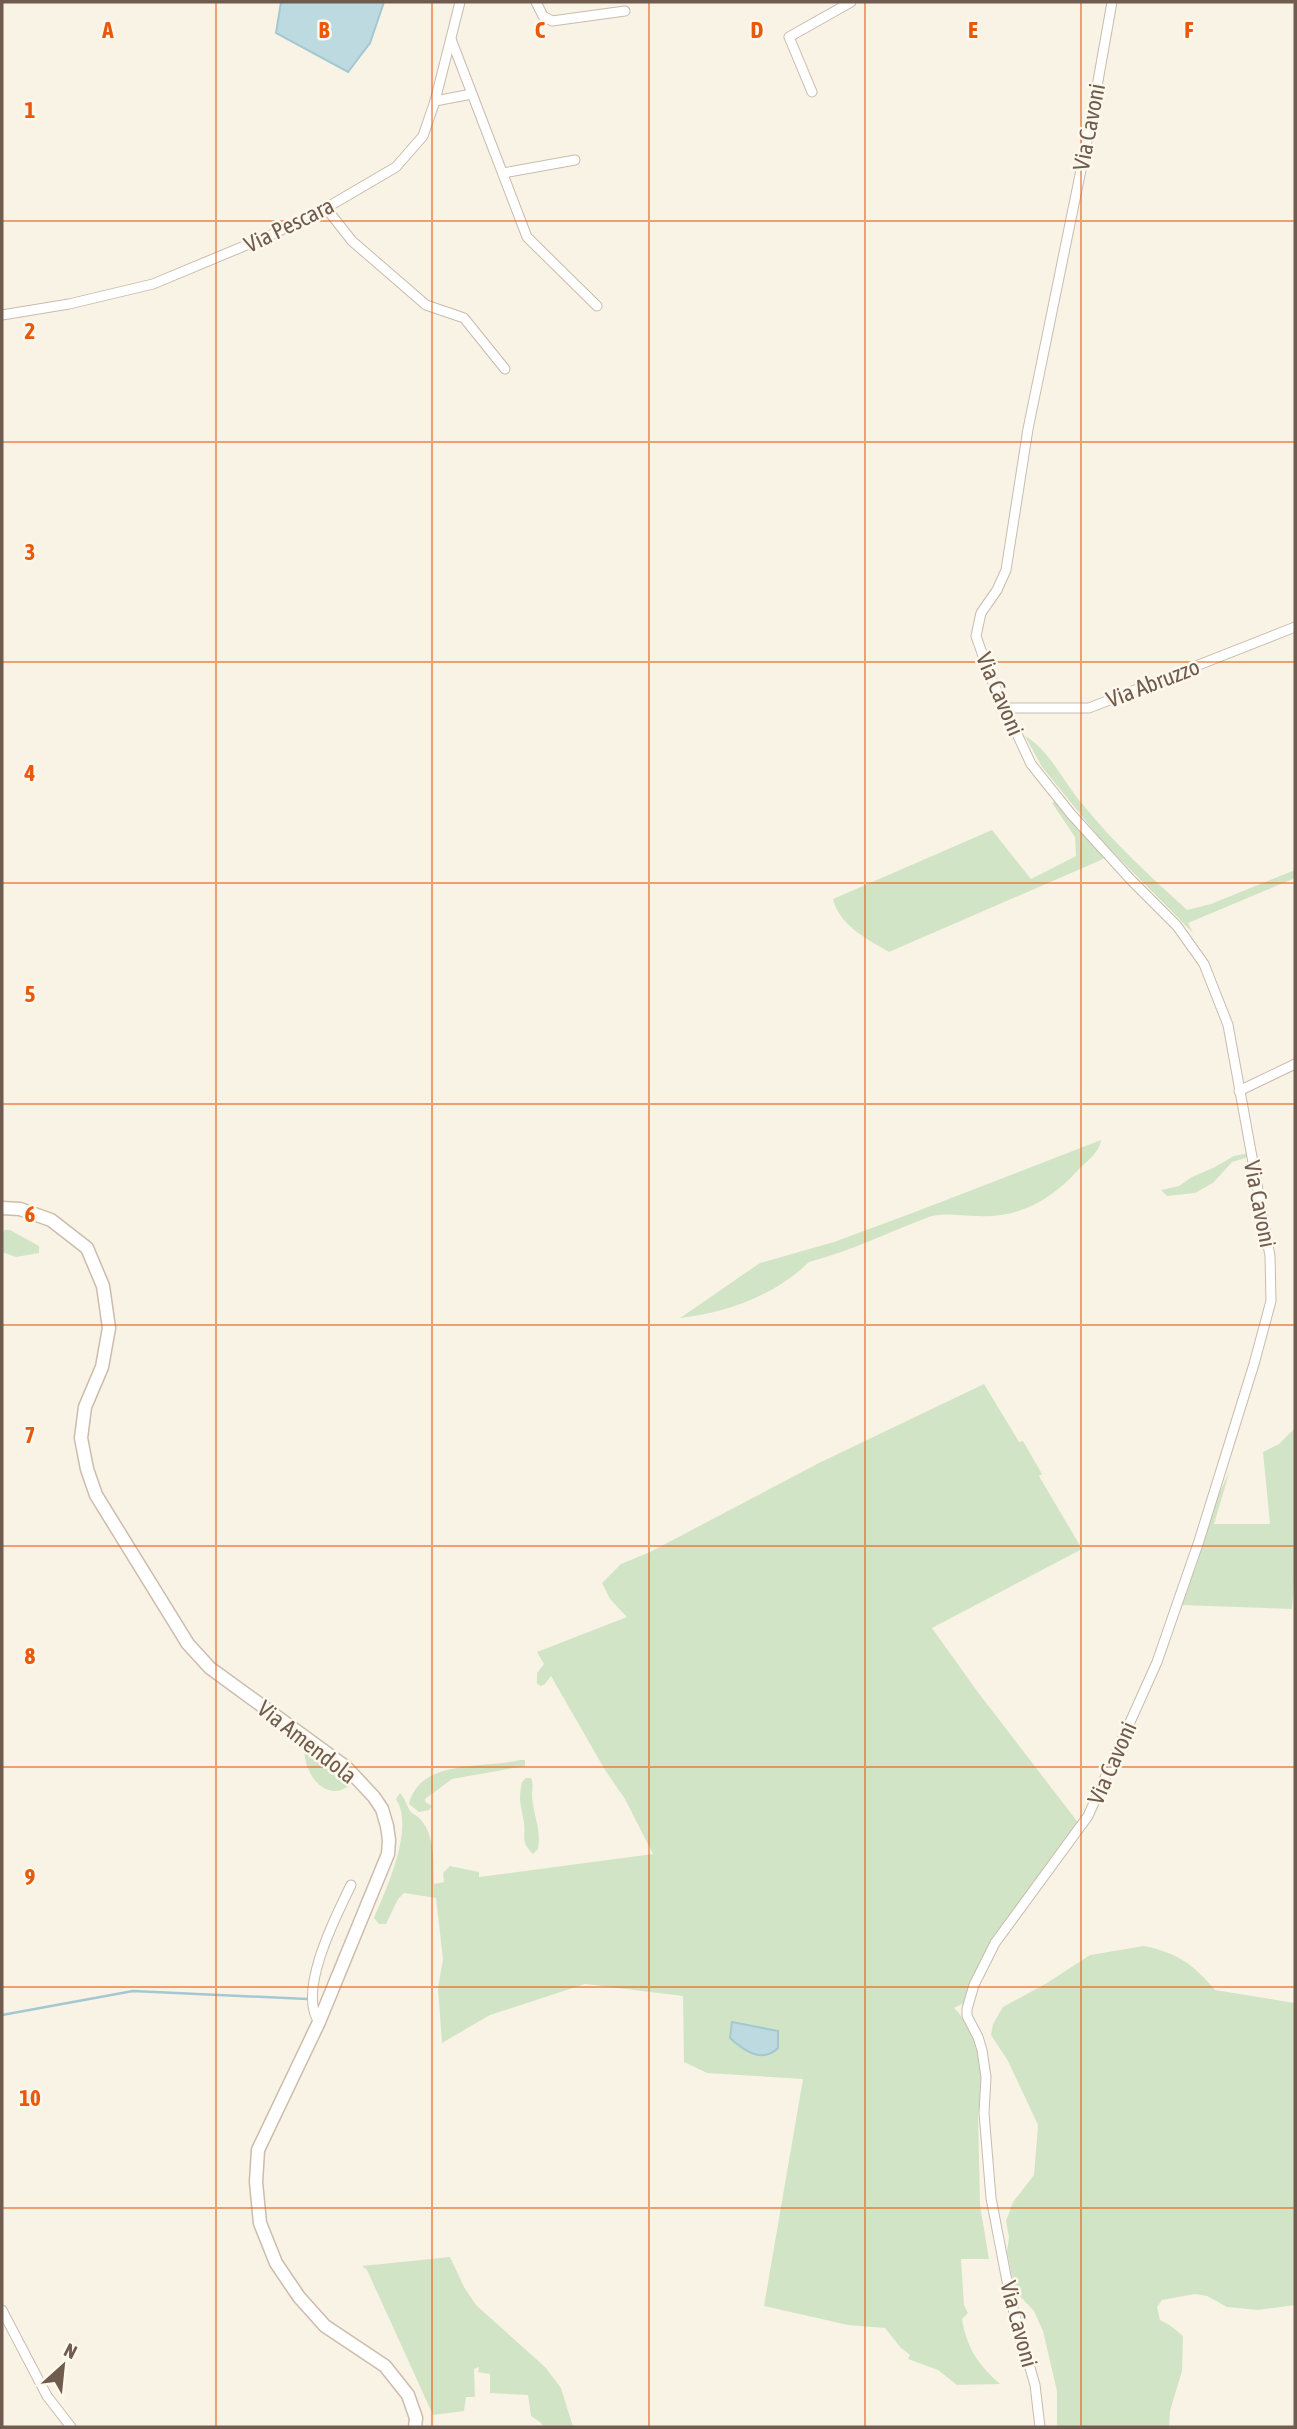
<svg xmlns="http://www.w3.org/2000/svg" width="1297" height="2429" viewBox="0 0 1297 2429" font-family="'Asap Condensed',sans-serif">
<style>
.green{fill:#d1e5c6}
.water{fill:#bddae1;stroke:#a4c8d1;stroke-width:2}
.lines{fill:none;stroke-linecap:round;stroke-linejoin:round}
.stream{stroke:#a4c8d1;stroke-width:2.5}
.street-casing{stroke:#c9bbad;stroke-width:11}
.secondary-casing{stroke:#ccbcac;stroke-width:15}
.street{stroke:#fff;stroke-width:9}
.secondary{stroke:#fff;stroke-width:12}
.grid{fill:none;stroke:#e8590c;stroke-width:2;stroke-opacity:0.55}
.labels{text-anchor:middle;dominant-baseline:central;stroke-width:5;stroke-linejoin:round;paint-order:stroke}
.street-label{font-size:23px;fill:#6f5c4e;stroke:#fdf7ec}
.grid-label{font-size:23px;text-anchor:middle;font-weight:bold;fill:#e8590c;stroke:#fdf7ec;stroke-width:5;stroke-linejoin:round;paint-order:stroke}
</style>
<rect width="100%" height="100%" fill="#f9f3e6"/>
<g class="green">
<path d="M1025,736C1050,750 1065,785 1084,806C1115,844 1151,877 1187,910L1211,904L1295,870V878L1188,923L1193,933L1103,842L1042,767Z"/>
<path d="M1058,800L1105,857L1101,860L889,952C867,939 839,925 833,899L992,830L1031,879L1076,856L1075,837L1052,803Z"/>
<path d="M1101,1140C1100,1152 1087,1161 1079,1169C1050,1201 1020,1218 976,1216C961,1216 945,1212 929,1217C889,1232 851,1251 809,1262C776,1295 726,1313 680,1318L760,1263L834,1242L915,1212Z"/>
<polygon points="1249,1153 1245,1158 1232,1162 1213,1183 1195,1193 1167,1196 1161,1190 1179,1186 1192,1177 1213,1168 1234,1156"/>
<polygon points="5,1230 10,1230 39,1246 39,1253 16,1257 2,1252 2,1232"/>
<path d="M984,1384L1019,1442L1023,1441L1042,1474L1039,1476L1082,1549L932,1628L977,1691L1080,1825L1011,1916L968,2001L954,2008C974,2026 995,2088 978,2112L980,2205L989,2259H961L964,2305L968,2313L962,2319C967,2349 978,2364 1000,2384L957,2385L938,2370L908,2359L910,2355L900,2347L885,2328L848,2325L764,2306L803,2079L707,2073L684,2062L683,1996L585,1984L490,2015L442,2043L438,1988L443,1959L436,1898L404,1893L398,1899L386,1924H379L374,1918C386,1889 415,1828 396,1799L400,1793C406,1799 406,1806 411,1812C414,1815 418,1816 420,1819C436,1836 433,1864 434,1884L444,1882L443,1873L450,1866L479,1872V1877L653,1854L625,1799L605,1770L551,1676L545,1684L541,1686L537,1684V1673L544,1664L537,1652L627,1617L610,1599L602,1583L621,1564L650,1552L819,1463Z"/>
<polygon points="1295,1428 1295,1567 1292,1609 1181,1605 1208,1519 1230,1470 1214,1524 1270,1524 1263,1452 1279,1444"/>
<path d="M305,1744L321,1753L354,1781C328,1809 300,1772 305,1744Z"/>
<path d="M520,1760H525V1766L452,1779L425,1799V1802L432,1806L429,1810L419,1812L409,1804C420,1758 484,1769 520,1760Z"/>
<path d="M526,1778H531C534,1785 532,1789 532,1796C533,1814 542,1831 538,1849L533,1854C520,1841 526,1838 524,1823C521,1804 518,1802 522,1782Z"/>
<path d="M1144,1946C1178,1953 1193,1964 1215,1990L1295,2003V2305L1258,2310L1227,2307L1207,2296L1195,2294L1162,2300L1157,2307L1160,2320L1171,2326L1183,2336L1182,2371L1170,2411L1169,2427H1057V2391L1043,2331L1034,2311L1015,2291L1007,2252L1009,2237L1006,2221L1013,2202L1034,2175L1038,2125L1008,2061L991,2035L993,2024L1003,2007L1047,1983L1090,1955Z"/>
<polygon points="450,2257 464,2287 476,2305 545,2367 561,2388 573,2427 544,2427 540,2422 531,2416 528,2395 490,2393 490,2374 478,2372 479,2367 474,2369 475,2397 466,2397 464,2411 433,2415 367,2270 362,2266"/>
</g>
<g class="water">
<polygon points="281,2 384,2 370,43 348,72 276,33"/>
<path d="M732,2022L778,2031V2048C762,2064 743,2050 730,2038Z"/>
</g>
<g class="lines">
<polyline class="stream" points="2,2015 133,1991 307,1999"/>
<defs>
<g id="street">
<polyline points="536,2 543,16 552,21 625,11"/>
<polyline points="451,39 527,237 597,306"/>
<polyline points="812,92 789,37 851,2"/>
<polyline points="435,101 472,94"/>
<polyline points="503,173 575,160"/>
<polyline points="326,208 352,241 426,305 464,318 505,369"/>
<polyline points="2,315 69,304 153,284 273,234 326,208 396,167 423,136 435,101 460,2"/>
<polyline points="1005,708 1089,708 1295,627"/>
<polyline points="1239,1091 1295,1064"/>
<path d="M319,2022C297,1991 336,1916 351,1885"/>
<polyline points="2,2310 47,2396 71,2427"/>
<polyline points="1040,2427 1035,2385 1011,2302 991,2198 984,2113 986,2077 982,2050 978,2037 967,2016 967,2009 974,1985 995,1943 1088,1816 1157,1662 1199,1541 1254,1364 1271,1301 1270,1256 1228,1025 1204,964 1177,926 1131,880 1071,814 1031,764 990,676 976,636 981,613 997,590 1006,570 1028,429 1090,126 1112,2"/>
</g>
<polyline id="secondary" points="2,1208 20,1209 51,1220 87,1248 103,1286 109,1328 102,1367 85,1407 81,1438 87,1469 96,1495 188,1644 210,1668 346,1767 374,1797 382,1809 387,1826 389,1840 388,1854 319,2022 258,2150 256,2182 260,2223 276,2263 299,2297 325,2326 385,2366 408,2395 416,2418 415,2427"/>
</defs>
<use href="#street" class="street-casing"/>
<use href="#secondary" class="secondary-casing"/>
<use href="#street" class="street"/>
<use href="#secondary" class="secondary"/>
</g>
<path class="grid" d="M216,2V2427M432,2V2427M649,2V2427M865,2V2427M1081,2V2427M2,221H1295M2,442H1295M2,662H1295M2,883H1295M2,1104H1295M2,1325H1295M2,1546H1295M2,1767H1295M2,1987H1295M2,2208H1295"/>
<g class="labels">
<g class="street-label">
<text transform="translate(1089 127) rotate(-79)">Via Cavoni</text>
<text transform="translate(289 225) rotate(-26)">Via Pescara</text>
<text transform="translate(1153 683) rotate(-21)">Via Abruzzo</text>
<text transform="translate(1000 694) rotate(67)">Via Cavoni</text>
<text transform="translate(1260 1204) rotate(79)">Via Cavoni</text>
<text transform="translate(307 1742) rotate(38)">Via Amendola</text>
<text transform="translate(1112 1763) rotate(-66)">Via Cavoni</text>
<text transform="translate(1019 2324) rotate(75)">Via Cavoni</text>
</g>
</g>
<g class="grid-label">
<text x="108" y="38">A</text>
<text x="324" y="38">B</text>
<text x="540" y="38">C</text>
<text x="757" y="38">D</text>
<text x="973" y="38">E</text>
<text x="1189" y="38">F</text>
<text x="30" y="118">1</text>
<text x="30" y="339">2</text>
<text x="30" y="560">3</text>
<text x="30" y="781">4</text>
<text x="30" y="1002">5</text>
<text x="30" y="1222">6</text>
<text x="30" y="1443">7</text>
<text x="30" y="1664">8</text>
<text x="30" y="1885">9</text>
<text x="30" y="2106">10</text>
</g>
<rect width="1297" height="2429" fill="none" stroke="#6f5c4e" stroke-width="7"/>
<g transform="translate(63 2366) rotate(27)" stroke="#fdf7ec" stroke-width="5" paint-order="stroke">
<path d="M0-5L12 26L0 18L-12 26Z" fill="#6f5c4e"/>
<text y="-10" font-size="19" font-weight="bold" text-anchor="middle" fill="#6f5c4e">N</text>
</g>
</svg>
